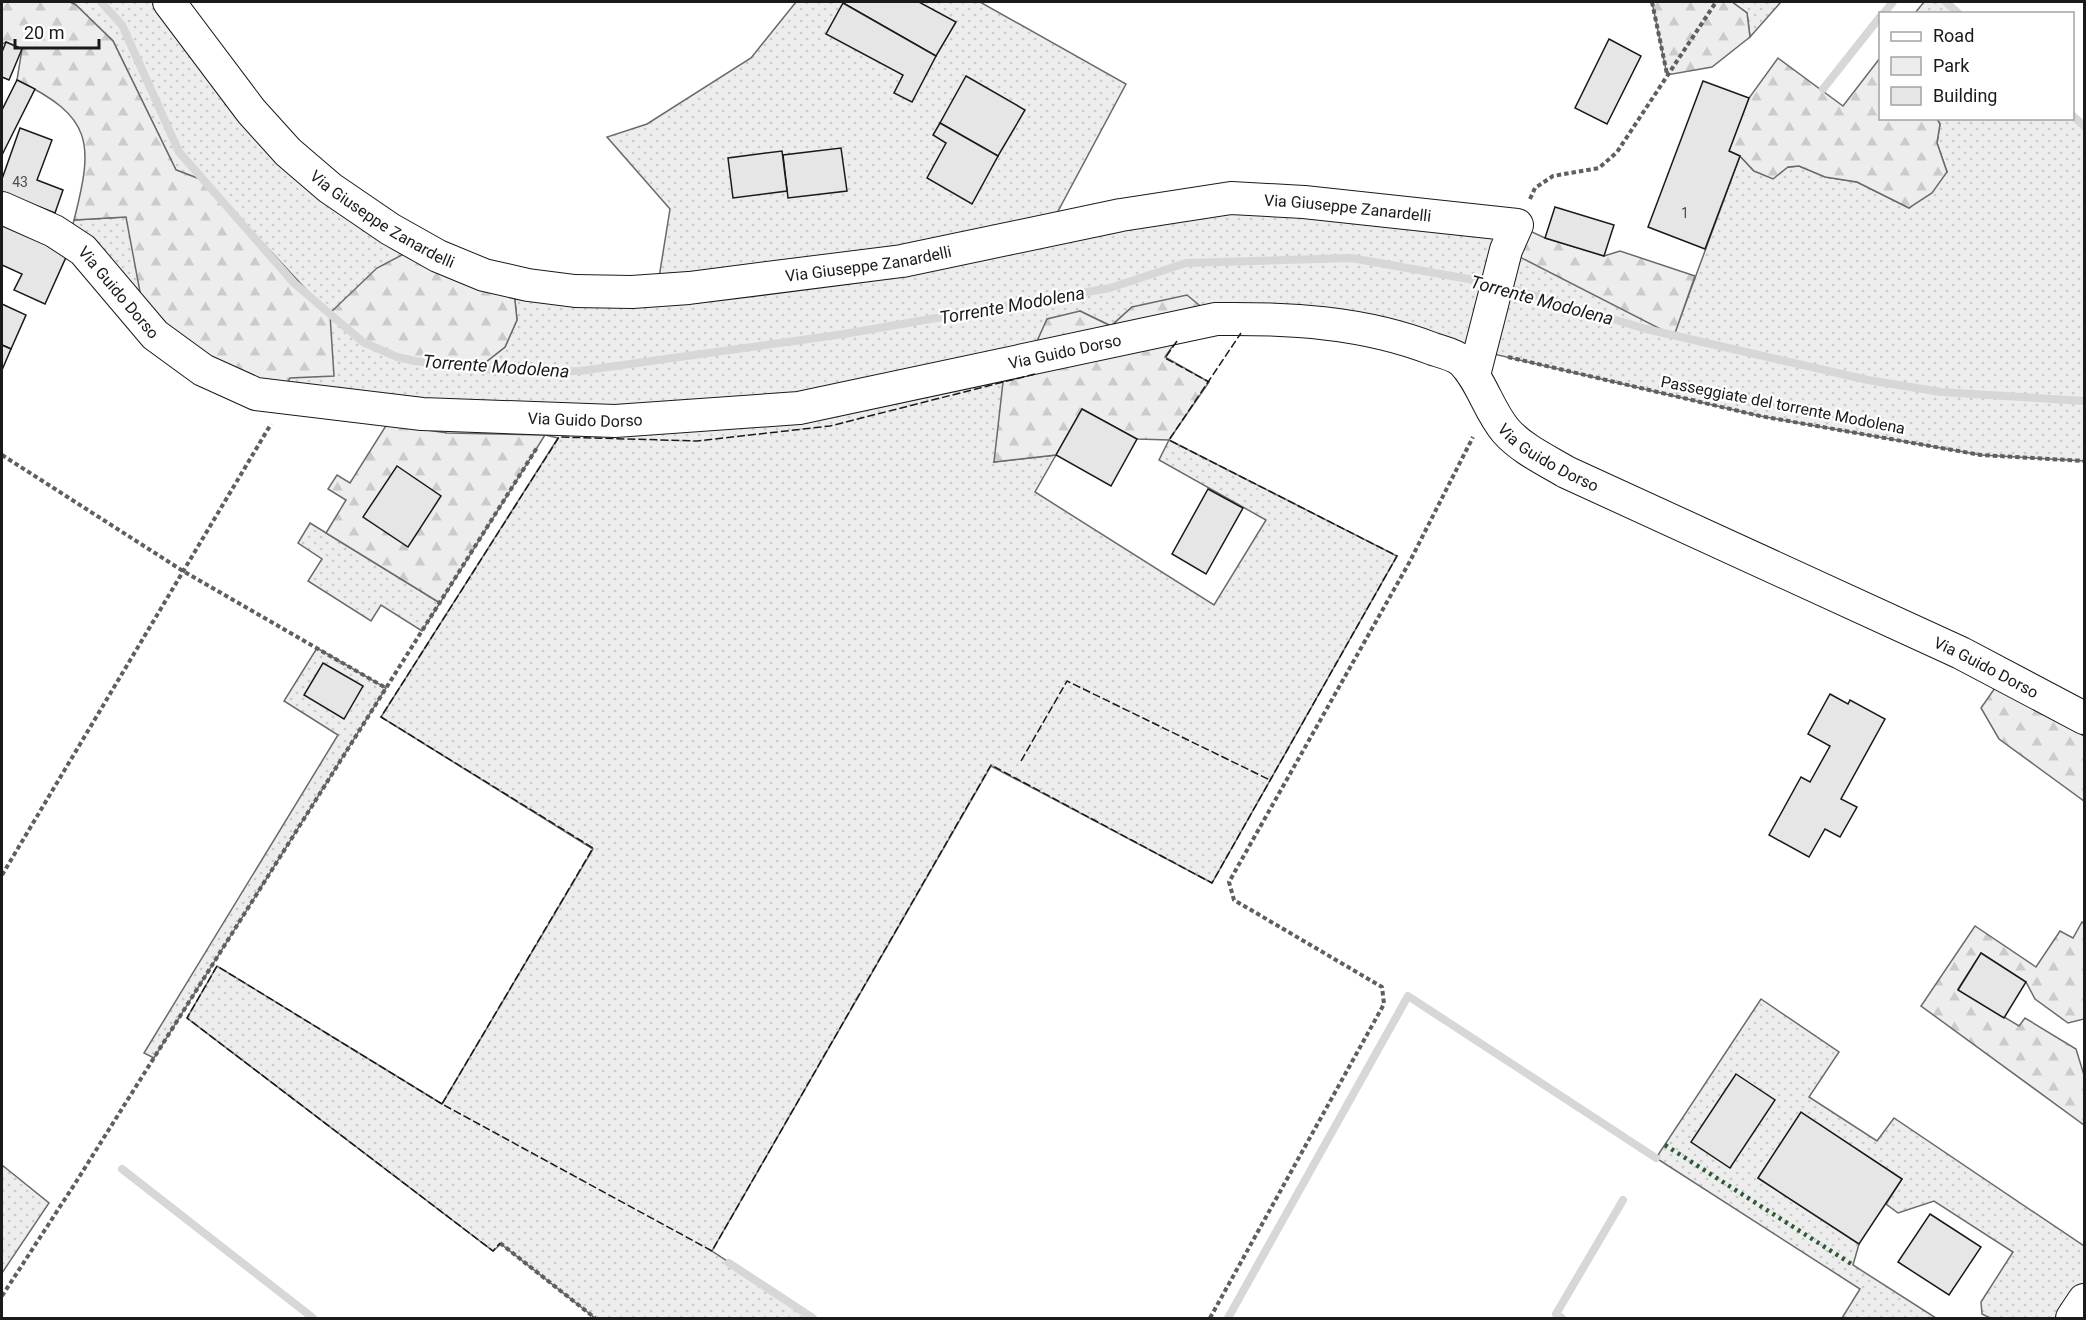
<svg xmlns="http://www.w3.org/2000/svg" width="2086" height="1320" viewBox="0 0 2086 1320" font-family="Roboto,sans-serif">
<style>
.green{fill:url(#green-dots);stroke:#6a6a6a;stroke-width:1.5}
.forest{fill:url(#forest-firs);stroke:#6a6a6a;stroke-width:1.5}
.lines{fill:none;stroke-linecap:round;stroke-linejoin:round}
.stream{stroke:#d7d7d7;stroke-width:8}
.building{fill:#e6e6e6;stroke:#1a1a1a;stroke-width:1.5}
.minor-casing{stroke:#1a1a1a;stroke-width:34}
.path{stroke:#5f5f5f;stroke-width:4;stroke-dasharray:4.5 3;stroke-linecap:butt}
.minor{stroke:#fff;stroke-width:32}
.hedge{stroke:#2b5a34;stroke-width:4.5;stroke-dasharray:3 4.5;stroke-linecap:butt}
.fence{stroke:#1a1a1a;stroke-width:1.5;stroke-dasharray:8 3;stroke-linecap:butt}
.labels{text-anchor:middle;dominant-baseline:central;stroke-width:4.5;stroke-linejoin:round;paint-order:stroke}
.number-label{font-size:14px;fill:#4d4d4d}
.street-label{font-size:16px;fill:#1a1a1a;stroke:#fff}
.water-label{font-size:18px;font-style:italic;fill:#1a1a1a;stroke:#fff}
</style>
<defs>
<pattern id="green-dots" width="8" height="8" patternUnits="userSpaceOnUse" patternTransform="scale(1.5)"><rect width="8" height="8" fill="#ededed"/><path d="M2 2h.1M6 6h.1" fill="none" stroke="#cbcbcb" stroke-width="1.8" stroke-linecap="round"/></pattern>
<pattern id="forest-firs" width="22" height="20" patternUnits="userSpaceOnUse" patternTransform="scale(1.5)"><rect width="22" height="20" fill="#ededed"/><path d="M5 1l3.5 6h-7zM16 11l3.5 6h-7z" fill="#cbcbcb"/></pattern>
</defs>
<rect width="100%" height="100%" fill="#fff"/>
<g class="green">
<polygon points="70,2 169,2 251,111 419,246 363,342 396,357 415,361 477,369 505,347 517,320 513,282 657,290 670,209 607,137 647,124 751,58 796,2 980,2 1126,84 1048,230 1231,198 1490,222 1674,335 1740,156 1754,171 1799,166 1826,177 1857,182 1909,208 1947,172 1937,143 1940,124 1937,119 2072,118 2073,115 2084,126 2084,461 1981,455 1760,416 1481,351 1459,359 1132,307 1111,326 1080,311 994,462 1056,455 1035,492 1214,605 1266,520 1159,460 1169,440 1397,556 1212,883 991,766 712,1251 813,1318 595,1318 501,1244 493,1251 187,1018 217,966 442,1104 593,849 381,717 558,438 545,435 554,419 256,394 69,240 74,220 125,217 205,181 176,170 113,41 76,5"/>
<polygon points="1732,2 1781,2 1750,37 1747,13"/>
<polygon points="1924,2 1946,2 1959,13 1915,13"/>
<polygon points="310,523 440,603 422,631 381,605 371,621 308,581 322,559 298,543"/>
<polygon points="317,648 386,688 154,1058 144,1053 338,735 284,701"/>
<polygon points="1761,999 1839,1052 1809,1097 1877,1141 1894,1118 2084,1246 2084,1284 2061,1318 1990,1318 1982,1314 1981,1302 2013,1252 1934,1201 1898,1213 1886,1204 1902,1179 1801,1113 1758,1178 1859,1244 1853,1265 1936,1318 1842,1318 1860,1289 1656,1158"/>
<polygon points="2,1165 49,1203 2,1273"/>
</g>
<g class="forest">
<path d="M2,2H70L76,5L113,41L176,170L205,181L329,314L377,268L419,246L513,282L517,320L505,347L477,369C438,364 397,363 363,342C351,335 341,324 330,315L334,376L290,378L284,389L227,372L143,308L126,217L74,220C94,142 93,117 17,80L22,49L6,42L2,44Z"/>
<polygon points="1652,2 1732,2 1747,13 1750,37 1712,67 1667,75"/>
<polygon points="1778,58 1843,106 1880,58 1880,118 1937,119 1940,124 1937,143 1947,172 1932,193 1909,208 1857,182 1825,177 1799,166 1788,167 1773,179 1754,171 1740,156 1729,151 1749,98"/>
<polygon points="1517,225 1545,238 1604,256 1620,251 1695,276 1674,336 1506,250"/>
<polygon points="1187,295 1216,319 1179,337 1165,357 1209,382 1169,440 1137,439 1082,409 1056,455 994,462 1003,382 1029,359 1047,319 1080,311 1111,326 1132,307"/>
<polygon points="387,424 447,433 545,435 440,603 326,533 346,500 328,489 337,475 350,483"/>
<polygon points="1997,685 2084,736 2084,801 1999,739 1981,708"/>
<polygon points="2082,922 2084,924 2084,1019 2068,1023 2035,999 2026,982 1981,953 1958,989 2019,1026 2025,1018 2076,1049 2084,1075 2084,1125 1921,1006 1975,926 2036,967 2060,931 2073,938"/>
</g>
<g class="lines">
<g class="stream">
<polyline points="101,2 122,25 179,152 294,283 330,314 363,342 397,357 415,361 477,369 527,372 580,371 844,334 1110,288 1186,263 1351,258 1491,283"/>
<polyline points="1946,2 1959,14"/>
<polyline points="1883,14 1893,2"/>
<polyline points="1823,89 1880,17"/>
<polyline points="2072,115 2084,126"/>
<polyline points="1503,286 1646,329 1868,380 1941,392 2084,401"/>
<polyline points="122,1169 313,1318"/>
<polyline points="729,1263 813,1318"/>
<polyline points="1228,1318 1408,996 1656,1158"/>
<polyline points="1562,1318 1556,1314 1623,1200"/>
</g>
</g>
<g class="building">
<polygon points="844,2 919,2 956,22 936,56 843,3"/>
<polygon points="843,3 936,56 912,102 894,93 903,75 826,34"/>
<polygon points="1609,39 1641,56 1607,124 1575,108"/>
<polygon points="6,42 22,49 9,80 2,77 2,52"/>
<polygon points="966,76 1025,110 998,156 940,123"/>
<polygon points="17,80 35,89 2,155 2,110"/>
<polygon points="1703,81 1749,98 1729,151 1740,156 1705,249 1648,227"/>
<polygon points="940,123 998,156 972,204 927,178 946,143 933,135"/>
<polygon points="20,128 52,140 37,180 63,190 55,213 2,192 2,179"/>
<polygon points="841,148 847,191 788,198 783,155"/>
<polygon points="782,151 787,191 733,198 728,158"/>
<polygon points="1555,207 1614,225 1604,256 1545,238"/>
<polygon points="2,217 67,255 45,304 14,290 22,274 2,265"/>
<polygon points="2,304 26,315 11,349 2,345"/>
<polygon points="2,345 11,349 2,370"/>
<polygon points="1082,409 1137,439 1111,486 1056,455"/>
<polygon points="397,466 441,496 408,547 363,517"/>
<polygon points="1208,489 1243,508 1206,574 1172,554"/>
<polygon points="323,663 363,686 344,719 304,695"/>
<polygon points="1830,694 1848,704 1850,700 1885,719 1841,799 1857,807 1840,837 1825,829 1809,857 1769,835 1801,777 1810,782 1830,746 1808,734"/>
<polygon points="1981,953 2026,982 2004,1018 1958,990"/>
<polygon points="1736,1074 1775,1100 1730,1168 1691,1142"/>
<polygon points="1801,1112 1902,1179 1859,1244 1758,1178"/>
<polygon points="1930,1214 1981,1247 1949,1295 1898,1262"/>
</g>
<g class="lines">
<defs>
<g id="minor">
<path id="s1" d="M169,2L251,111L288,152L330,188L390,229L438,256L484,275L528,285L575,291L632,292L689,288L902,261L1121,215L1231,198L1304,202L1517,225L1506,250L1474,375"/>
<path id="s2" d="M2,208L54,231L83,250L155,335L203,370L256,394L422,414L615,421L799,408L1216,319C1288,318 1364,322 1433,349C1442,352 1455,355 1462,361C1482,381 1488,410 1506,431C1522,449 1546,460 1566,472L1961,653L2084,718"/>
<polyline points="2072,1318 2084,1300"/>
</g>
</defs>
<use href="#minor" class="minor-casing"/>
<g class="path">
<polyline points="1652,2 1667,74"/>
<polyline points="1530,199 1535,188 1553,176 1599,168 1617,152 1716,2"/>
<polyline points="1508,357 1760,416 1981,455 2084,461"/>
<polyline points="2,455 183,571 386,688"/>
<polyline points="2,875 271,424"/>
<polyline points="500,1243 595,1318"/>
<polyline points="2,1296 76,1182 538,446"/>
<polyline points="1210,1318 1384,1004 1382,987 1234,900 1229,882 1409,563 1473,437"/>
</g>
<use href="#minor" class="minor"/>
<polyline class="hedge" points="1665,1145 1853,1265"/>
<g class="fence">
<polyline points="1177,341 1165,358 1209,382"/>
<polyline points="1035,374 830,426 697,441 559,437 381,717 593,848 442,1104 712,1251 991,765 1212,883 1397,556 1169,440 1241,333"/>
<polyline points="1021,761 1067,681 1270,780"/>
<polyline points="442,1104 217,966 187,1018 493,1251 500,1243"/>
</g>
</g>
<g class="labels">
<g class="number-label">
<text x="20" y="182">43</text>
<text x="1685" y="213">1</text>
</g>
<g class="street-label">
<text stroke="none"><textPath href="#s1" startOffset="1298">Via Giuseppe Zanardelli</textPath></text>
<text stroke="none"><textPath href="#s1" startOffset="308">Via Giuseppe Zanardelli</textPath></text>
<text stroke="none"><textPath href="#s1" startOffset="812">Via Giuseppe Zanardelli</textPath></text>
<text stroke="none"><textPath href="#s2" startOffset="147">Via Guido Dorso</textPath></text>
<text stroke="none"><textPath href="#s2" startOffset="1137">Via Guido Dorso</textPath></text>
<text transform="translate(1783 405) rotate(11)">Passeggiate del torrente Modolena</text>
<text stroke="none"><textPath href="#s2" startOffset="651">Via Guido Dorso</textPath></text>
<text stroke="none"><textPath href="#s2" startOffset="1677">Via Guido Dorso</textPath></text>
<text stroke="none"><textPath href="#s2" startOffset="2163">Via Guido Dorso</textPath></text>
</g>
<g class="water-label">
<text transform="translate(1542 300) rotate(15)">Torrente Modolena</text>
<text transform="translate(1012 305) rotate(-10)">Torrente Modolena</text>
<text transform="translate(496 366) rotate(4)">Torrente Modolena</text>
</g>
</g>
<rect width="2086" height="1320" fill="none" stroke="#1a1a1a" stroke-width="6"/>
<rect x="1879" y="12" width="195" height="108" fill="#ffffff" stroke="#a3a3a3" stroke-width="1.5"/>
<rect x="1891" y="32" width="30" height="9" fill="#ffffff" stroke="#a3a3a3" stroke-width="1.5"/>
<text x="1933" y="42" font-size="18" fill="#1a1a1a">Road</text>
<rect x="1891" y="57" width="30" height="18" fill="#ededed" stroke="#a3a3a3" stroke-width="1.5"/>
<text x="1933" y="72" font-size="18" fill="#1a1a1a">Park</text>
<rect x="1891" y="87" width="30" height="18" fill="#e6e6e6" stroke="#a3a3a3" stroke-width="1.5"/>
<text x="1933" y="102" font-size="18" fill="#1a1a1a">Building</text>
<path d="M15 39v9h84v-9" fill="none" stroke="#1a1a1a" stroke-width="3"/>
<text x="24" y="39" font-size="18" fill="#1a1a1a" stroke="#ffffff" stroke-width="4.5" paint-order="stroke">20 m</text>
</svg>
